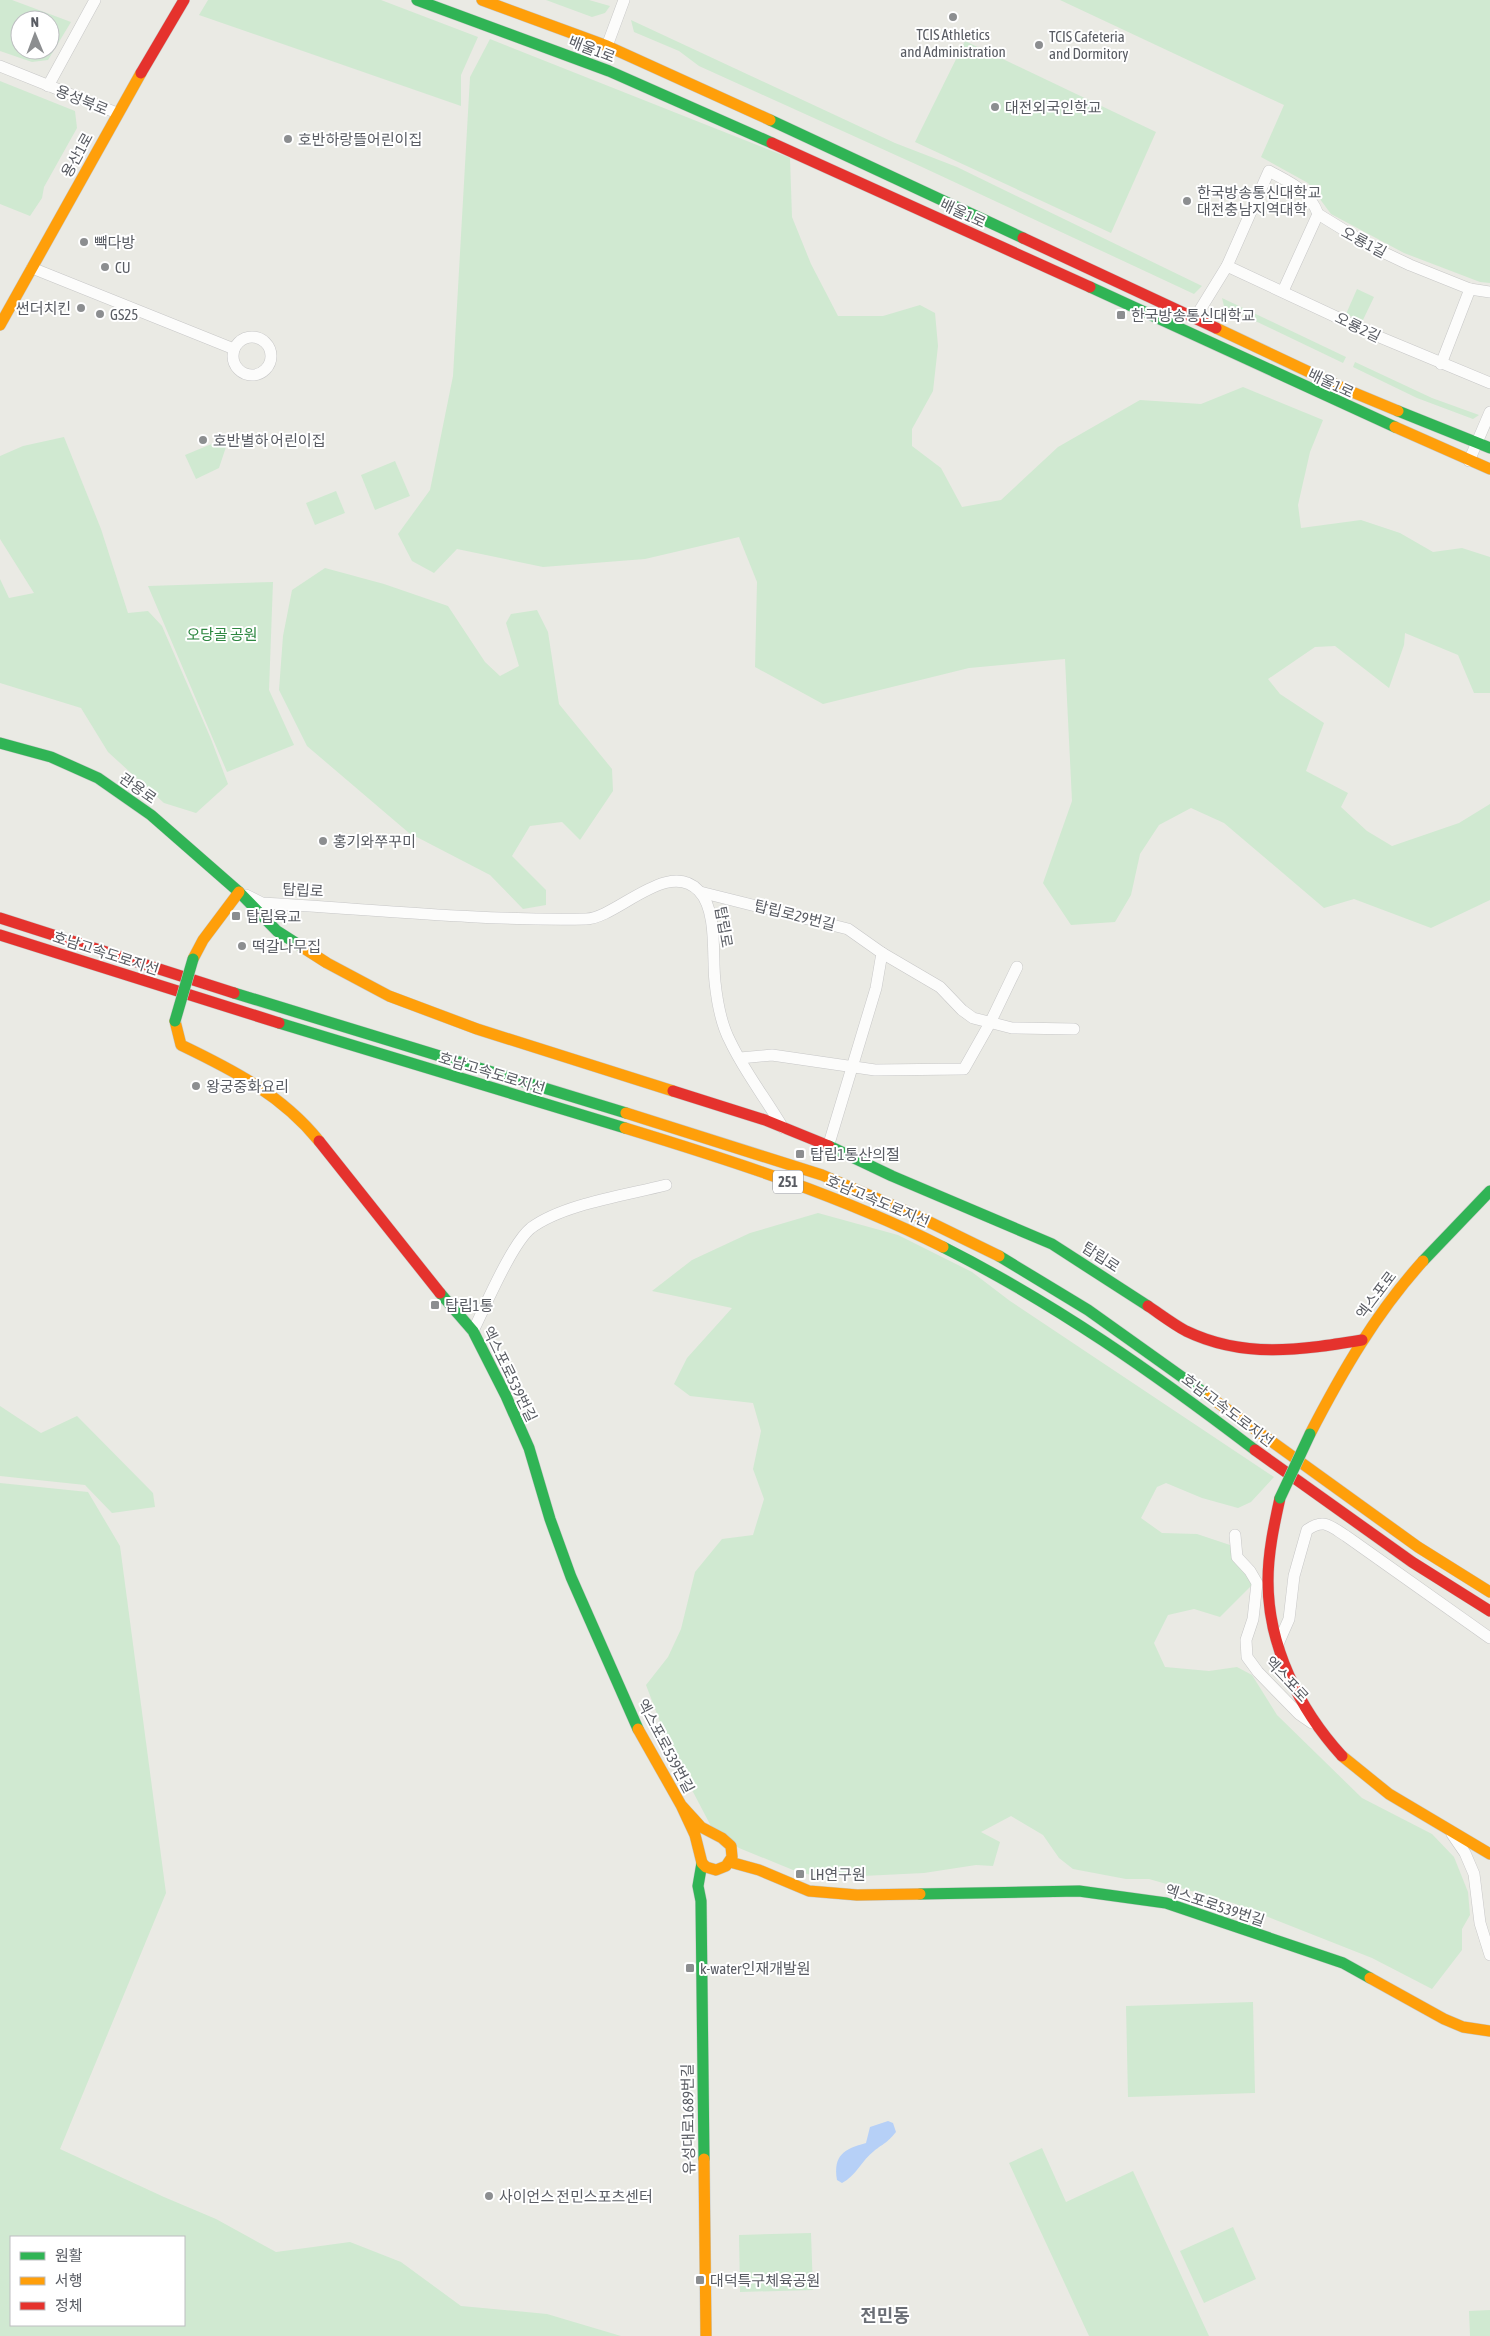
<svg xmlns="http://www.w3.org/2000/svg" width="1490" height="2336" viewBox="0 0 1490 2336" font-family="'Asap Condensed','Noto Sans KR',sans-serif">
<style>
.green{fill:#d0e9d1;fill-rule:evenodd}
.water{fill:#b6d0f7}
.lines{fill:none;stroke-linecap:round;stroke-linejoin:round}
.street-casing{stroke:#c7c7c7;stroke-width:12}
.fast-casing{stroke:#c7c8c7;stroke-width:12}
.slow-casing{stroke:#c7c8c7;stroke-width:12}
.jam-casing{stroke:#c7c8c7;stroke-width:12}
.street{stroke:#fcfcfb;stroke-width:11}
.fast{stroke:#30b455;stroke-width:11}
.slow{stroke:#ff9f0a;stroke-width:11}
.jam{stroke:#e5322d;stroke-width:11}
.fast-bridge-casing{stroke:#c7c8c7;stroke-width:12;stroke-linecap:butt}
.fast-bridge{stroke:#30b455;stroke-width:11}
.poi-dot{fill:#8c8e90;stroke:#fff;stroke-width:2}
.labels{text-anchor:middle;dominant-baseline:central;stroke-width:4;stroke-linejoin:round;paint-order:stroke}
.shield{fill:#fff;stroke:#8b8d92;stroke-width:1}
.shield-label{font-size:14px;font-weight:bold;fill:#595c63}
.poi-label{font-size:15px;fill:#595c63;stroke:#fff;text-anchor:start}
.street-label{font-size:15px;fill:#595c63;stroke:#fff}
.park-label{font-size:15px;fill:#2d8740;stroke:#fff}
.quarter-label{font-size:18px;font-weight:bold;fill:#6a6e75;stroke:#fff}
</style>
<rect width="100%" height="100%" fill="#eaeae4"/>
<g class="green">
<path d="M0,0H12L71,22L48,60L32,62L0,51ZM20,20H50V50H20Z"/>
<polygon points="208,0 381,0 478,37 461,75 461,106 199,15"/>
<polygon points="546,0 589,0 610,6 605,13 592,17"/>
<polygon points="1060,0 1490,0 1490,283 1480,282 1404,253 1331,214 1308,183 1261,157 1284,105"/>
<polygon points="631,20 895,143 957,167 1202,286 1194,294 922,167 699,66 679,51 634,32"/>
<polygon points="490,39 790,158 792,217 811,264 838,316 883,316 920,305 935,313 938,346 933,391 912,429 912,446 941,468 962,507 1001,500 1058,447 1140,400 1201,404 1243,387 1323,420 1310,452 1298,505 1301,528 1361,520 1400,533 1433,552 1462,548 1490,557 1490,693 1474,693 1458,655 1405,633 1404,645 1389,688 1335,646 1315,647 1268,679 1280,694 1324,723 1306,771 1348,793 1341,807 1367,831 1392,846 1459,823 1490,804 1490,900 1431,928 1354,899 1324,908 1224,823 1191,808 1159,825 1140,854 1131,895 1115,922 1071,925 1043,883 1072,801 1065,659 969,668 823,704 755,667 757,582 739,537 645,559 543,567 457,549 434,573 412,561 398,534 430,490 453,376 470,77"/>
<polygon points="965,41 1156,132 1111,233 915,142"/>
<polygon points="0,81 75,111 77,128 44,187 42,198 30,216 0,204"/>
<polygon points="1357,289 1374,297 1362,322 1346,314"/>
<polygon points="1222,298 1346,357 1343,363 1224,306"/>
<polygon points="1355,362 1432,398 1479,415 1473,419 1417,398 1353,367"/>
<polygon points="64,437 101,529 128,613 148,611 162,626 211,739 228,784 196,813 164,803 108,752 81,708 0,683 0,579 9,598 34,593 0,539 0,456 23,446"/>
<polygon points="214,443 226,447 219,468 196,479 185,455"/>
<polygon points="395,461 410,496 375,510 361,475"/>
<polygon points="336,491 345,513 315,525 306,503"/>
<polygon points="325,568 384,584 448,606 485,662 500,676 519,666 506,623 511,614 537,610 548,632 559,704 612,769 613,791 580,840 562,822 530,826 512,856 546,890 546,905 523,909 490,875 409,833 307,746 279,690 283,636 292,590"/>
<polygon points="273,582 269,690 294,745 227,772 148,586"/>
<polygon points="818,1213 898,1235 972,1272 1010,1301 1274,1477 1251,1502 1238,1508 1202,1498 1166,1483 1157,1487 1141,1518 1162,1533 1197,1534 1236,1547 1254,1583 1220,1617 1194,1609 1168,1615 1154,1643 1165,1667 1209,1671 1237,1667 1252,1675 1277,1715 1362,1798 1432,1834 1454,1857 1468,1892 1470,1915 1462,1929 1462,1950 1432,1989 1372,1958 1233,1903 1149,1879 1126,1879 1073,1869 1059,1858 1043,1835 1011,1816 981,1832 1000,1842 993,1866 976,1865 924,1873 822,1878 793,1870 739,1848 713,1830 670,1748 646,1685 668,1657 681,1629 695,1572 722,1539 753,1535 764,1499 753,1469 761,1431 753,1403 690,1396 674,1384 687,1358 732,1308 652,1291 692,1260 750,1233"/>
<polygon points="0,1406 41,1433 77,1416 153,1493 155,1507 112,1513 85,1485 0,1476"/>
<path d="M0,1483L88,1492L120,1546L166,1893L60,2149L164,2197L216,2219L276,2252L350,2242L401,2262L461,2306L547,2314L621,2336H0ZM11,2237H184V2325H11Z"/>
<polygon points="1253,2002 1255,2093 1128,2097 1126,2006"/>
<polygon points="1042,2148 1066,2202 1133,2171 1209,2336 1089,2336 1009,2163"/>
<polygon points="1233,2227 1256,2279 1204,2303 1180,2251"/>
<polygon points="811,2233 813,2290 740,2292 739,2235"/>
<polygon points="1490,2310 1490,2336 1470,2336 1469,2311"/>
</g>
<path class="water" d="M888,2121L893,2123L896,2132C886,2144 884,2143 874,2151C862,2160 856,2176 842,2183L837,2180C833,2155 844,2149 866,2143L870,2127Z"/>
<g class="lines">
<defs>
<g id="street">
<polyline points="607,46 624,0"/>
<polyline points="0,66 117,113"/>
<polyline points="48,86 95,0"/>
<polyline points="1227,266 1377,336 1490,383"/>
<polyline points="32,268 234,349"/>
<polyline points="1283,291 1318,214"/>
<path d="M1195,318L1227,266L1269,171C1291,183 1309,190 1318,214L1370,246L1410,265L1470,289L1490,292"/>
<circle cx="252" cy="356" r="19"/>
<polyline points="1441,364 1470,289"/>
<polyline points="1469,461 1490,412"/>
<polyline points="700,892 848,929 882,953 940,987 962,1010 973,1018 1012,1028 1074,1029"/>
<path d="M246,895L262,903C369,909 478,921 586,919C617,918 668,858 699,891C718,911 712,957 715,982C717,1001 721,1024 730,1041C744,1071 766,1099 783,1128"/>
<polyline points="740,1058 772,1055 875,1070 964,1069 990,1023 1017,967"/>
<polyline points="828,1147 876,988 882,953"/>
<path d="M473,1331C485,1307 512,1243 531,1228C563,1204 627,1195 666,1185"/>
<polyline points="1235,1535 1237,1557 1250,1571 1257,1583 1253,1619 1246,1640 1247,1657 1258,1672 1299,1714 1312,1723"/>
<path d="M1278,1644L1289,1619L1294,1576L1307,1530C1324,1518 1330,1526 1346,1536L1490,1638"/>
<polyline points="1452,1834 1465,1853 1474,1874 1480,1923 1490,1955"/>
</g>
<g id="fast">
<polyline points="417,0 609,71 772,143"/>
<polyline points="770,120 1023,238"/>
<polyline points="1090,287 1395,427"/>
<polyline points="1398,411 1490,448"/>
<polyline points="0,743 51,757 98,778 151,815 239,892 277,931 302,947"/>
<polyline points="234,993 626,1113"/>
<polyline points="279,1023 625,1128"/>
<polyline points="829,1146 892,1176 1052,1244 1148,1306"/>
<path d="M943,1247C1056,1304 1154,1373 1255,1450"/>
<polyline points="999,1256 1088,1310 1210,1397"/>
<polyline points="1423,1261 1490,1191"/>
<polyline points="440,1293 473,1331 506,1396 529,1448 550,1519 571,1577 638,1729"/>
<polyline points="702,1863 698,1886 701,1901 704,2159"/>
<polyline points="920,1894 1079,1891 1166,1903 1343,1963 1370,1978"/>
</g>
<g id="slow">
<polyline points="482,0 607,46 770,120"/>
<polyline points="0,325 141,73"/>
<polyline points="1216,328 1345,389 1398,411"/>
<polyline points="1395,427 1490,469"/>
<polyline points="302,947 327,963 389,996 477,1029 673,1091"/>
<polyline points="193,959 203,940 239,892"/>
<path d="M175,1021L181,1045C233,1070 282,1095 319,1141"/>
<polyline points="626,1113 822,1175 913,1214 999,1256"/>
<path d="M625,1128C733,1161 842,1196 943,1247"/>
<polyline points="1210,1397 1418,1547 1490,1592"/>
<path d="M1310,1434C1342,1372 1376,1313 1423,1261"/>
<polyline points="638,1729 681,1805 695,1835 702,1863 706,1867 716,1870 726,1866 732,1857 731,1846 722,1838 701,1827 681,1805"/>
<polyline points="1342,1756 1389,1794 1490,1854"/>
<polyline points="730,1862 759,1870 809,1891 857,1895 920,1894"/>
<polyline points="1370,1978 1444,2019 1463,2027 1490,2031"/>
<polyline points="704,2159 706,2336"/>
</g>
<g id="jam">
<polyline points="141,73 184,0"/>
<polyline points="772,143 1090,287"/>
<polyline points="1023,238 1216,328"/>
<polyline points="0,918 234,993"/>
<polyline points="0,935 279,1023"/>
<polyline points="673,1091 765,1120 829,1146"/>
<polyline points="319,1141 440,1293"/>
<path d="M1148,1306C1160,1314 1173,1324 1186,1331C1244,1359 1301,1350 1362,1340"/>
<polyline points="1255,1450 1412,1562 1490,1611"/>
<path d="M1280,1498C1274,1525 1268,1553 1268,1581C1268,1646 1299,1709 1342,1756"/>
</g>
</defs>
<use href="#street" class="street-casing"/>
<use href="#fast" class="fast-casing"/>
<use href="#slow" class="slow-casing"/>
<use href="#jam" class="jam-casing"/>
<use href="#street" class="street"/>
<use href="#fast" class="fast"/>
<use href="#slow" class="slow"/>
<use href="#jam" class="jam"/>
<defs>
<g id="fast-bridge">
<polyline points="175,1021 193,959"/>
<polyline points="1280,1498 1310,1434"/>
</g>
</defs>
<use href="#fast-bridge" class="fast-bridge-casing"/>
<use href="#fast-bridge" class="fast-bridge"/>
</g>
<g class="poi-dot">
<circle cx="953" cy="17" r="5"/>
<circle cx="1039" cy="45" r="5"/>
<circle cx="995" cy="107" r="5"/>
<circle cx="288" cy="139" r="5"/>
<circle cx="1187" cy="201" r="5"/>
<circle cx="84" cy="242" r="5"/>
<circle cx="105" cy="267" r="5"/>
<circle cx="81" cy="308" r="5"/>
<circle cx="100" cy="314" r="5"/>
<rect x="1116" y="310" width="10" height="10" rx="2.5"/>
<circle cx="203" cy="440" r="5"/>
<circle cx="323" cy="841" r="5"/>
<rect x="231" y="911" width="10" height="10" rx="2.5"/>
<circle cx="242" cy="946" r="5"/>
<circle cx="196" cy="1086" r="5"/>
<rect x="795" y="1149" width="10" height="10" rx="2.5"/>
<rect x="430" y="1300" width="10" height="10" rx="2.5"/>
<rect x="795" y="1869" width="10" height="10" rx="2.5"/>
<rect x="685" y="1963" width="10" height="10" rx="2.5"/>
<circle cx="489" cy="2196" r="5"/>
<rect x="695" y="2275" width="10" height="10" rx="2.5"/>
</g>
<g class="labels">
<rect class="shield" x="773" y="1170.5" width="30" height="23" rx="4"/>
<g class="shield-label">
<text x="788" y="1182">251</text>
</g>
<g class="poi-label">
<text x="953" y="34" text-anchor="middle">TCIS Athletics<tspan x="953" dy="17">and Administration</tspan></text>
<text x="1049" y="36">TCIS Cafeteria<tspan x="1049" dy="17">and Dormitory</tspan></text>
<text x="1005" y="107">대전외국인학교</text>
<text x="298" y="139">호반하랑뜰어린이집</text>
<text x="1197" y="192">한국방송통신대학교<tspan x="1197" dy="17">대전충남지역대학</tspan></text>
<text x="94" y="242">빽다방</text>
<text x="115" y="267">CU</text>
<text x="71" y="308" text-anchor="end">썬더치킨</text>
<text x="110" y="314">GS25</text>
<text x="1131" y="315">한국방송통신대학교</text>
<text x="213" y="440">호반별하 어린이집</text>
<text x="333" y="841">홍기와쭈꾸미</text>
<text x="246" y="916">탑립육교</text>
<text x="252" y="946">떡갈나무집</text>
<text x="206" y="1086">왕궁중화요리</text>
<text x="810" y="1154">탑립1통산의절</text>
<text x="445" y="1305">탑립1통</text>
<text x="810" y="1874">LH연구원</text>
<text x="700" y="1968">k-water인재개발원</text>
<text x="499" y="2196">사이언스 전민스포츠센터</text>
<text x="710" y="2280">대덕특구체육공원</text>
</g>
<g class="street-label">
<text transform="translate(592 49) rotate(21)">배울1로</text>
<text transform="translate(82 100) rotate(22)">용성북로</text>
<text transform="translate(77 155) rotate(-61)">용산1로</text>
<text transform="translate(963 213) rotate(25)">배울1로</text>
<text transform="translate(1364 242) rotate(28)">오룡1길</text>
<text transform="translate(1358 327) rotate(26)">오룡2길</text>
<text transform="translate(1331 383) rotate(25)">배울1로</text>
<text transform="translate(138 788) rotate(35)">관용로</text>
<text transform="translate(303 890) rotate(3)">탑립로</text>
<text transform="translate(795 915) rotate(14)">탑립로29번길</text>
<text transform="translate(724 927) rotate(80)">탑립로</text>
<text transform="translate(106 953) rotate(18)">호남고속도로지선</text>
<text transform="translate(492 1073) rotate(17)">호남고속도로지선</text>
<text transform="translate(878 1201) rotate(23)">호남고속도로지선</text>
<text transform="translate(1101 1257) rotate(33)">탑립로</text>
<text transform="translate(1376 1295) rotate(-53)">엑스포로</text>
<text transform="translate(510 1374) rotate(64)">엑스포로539번길</text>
<text transform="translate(1228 1410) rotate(37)">호남고속도로지선</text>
<text transform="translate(1287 1679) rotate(47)">엑스포로</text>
<text transform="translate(666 1746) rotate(62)">엑스포로539번길</text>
<text transform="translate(1215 1905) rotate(18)">엑스포로539번길</text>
<text transform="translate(688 2119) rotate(-91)">유성대로1689번길</text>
</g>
<g class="park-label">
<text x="222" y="634">오당골 공원</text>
</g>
<g class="quarter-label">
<text x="885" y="2315">전민동</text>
</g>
</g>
<rect x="10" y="2236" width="175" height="90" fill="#ffffff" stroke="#bdbec1"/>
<rect x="20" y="2252" width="25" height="8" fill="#30b455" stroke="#bdbec1"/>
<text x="55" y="2261" font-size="15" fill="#595c63">원활</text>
<rect x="20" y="2277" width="25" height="8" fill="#ff9f0a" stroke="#bdbec1"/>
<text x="55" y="2286" font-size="15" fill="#595c63">서행</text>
<rect x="20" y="2302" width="25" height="8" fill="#e5322d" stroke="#bdbec1"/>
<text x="55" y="2311" font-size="15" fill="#595c63">정체</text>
<g transform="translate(35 35) rotate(359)"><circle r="24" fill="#ffffff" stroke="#bdbec1"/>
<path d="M0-4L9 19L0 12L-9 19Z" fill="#8c8e90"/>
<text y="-8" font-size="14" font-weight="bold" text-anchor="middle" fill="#595c63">N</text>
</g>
</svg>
